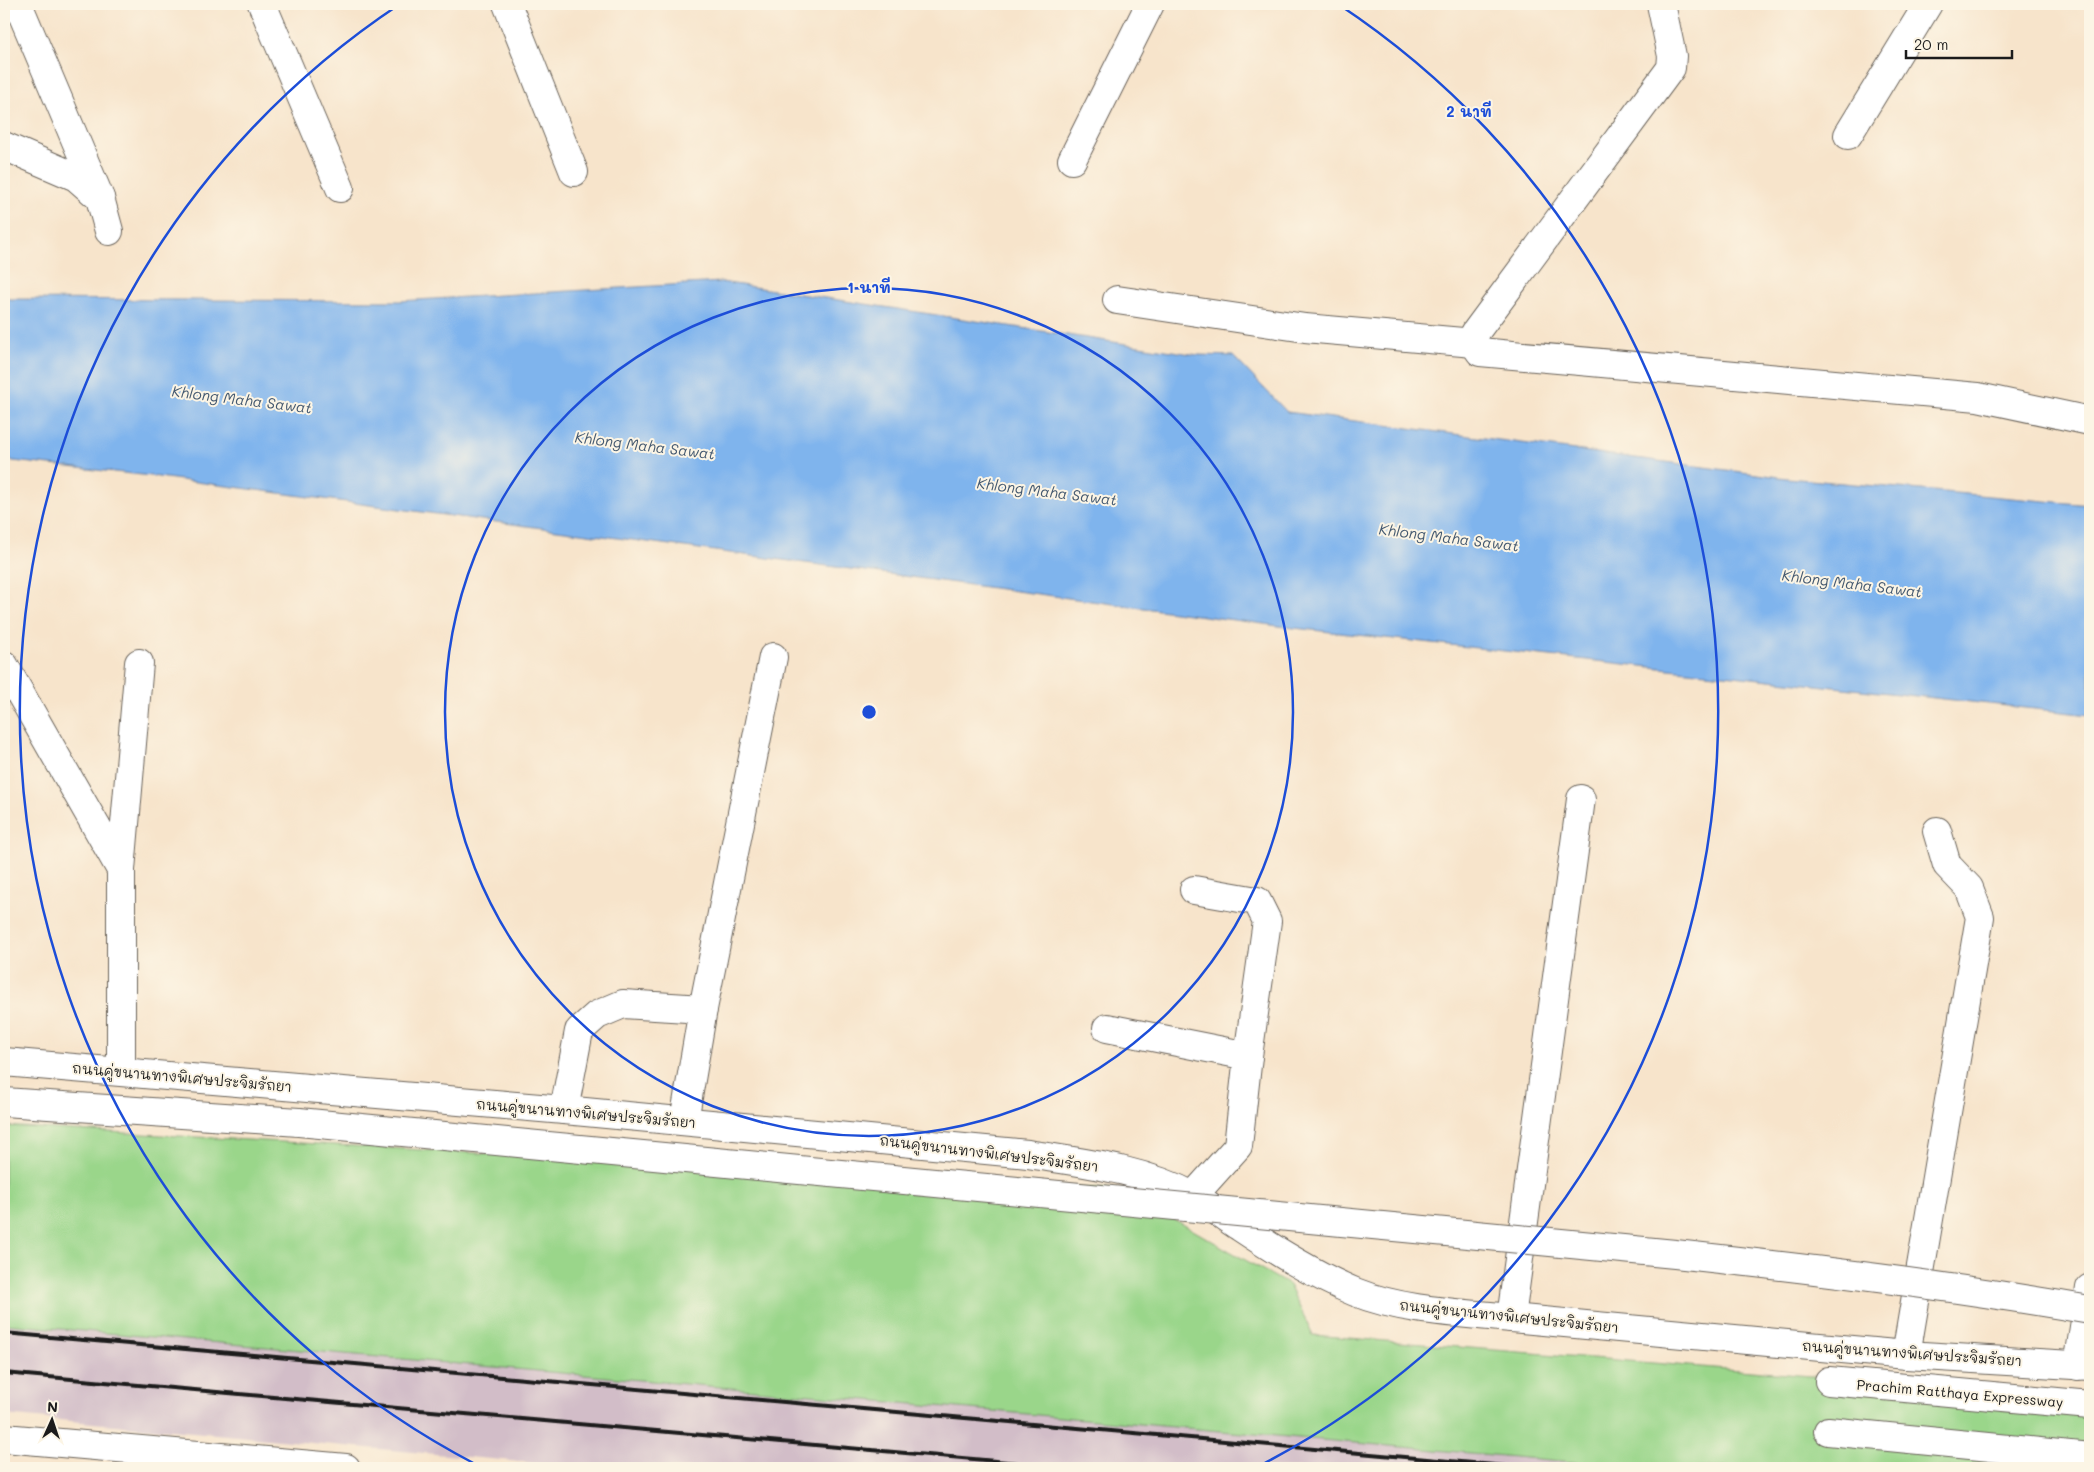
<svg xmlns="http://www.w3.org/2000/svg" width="2094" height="1472" viewBox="0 0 2094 1472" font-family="Mali,'Playpen Sans Thai',sans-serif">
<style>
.industrial{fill:#d2bdc8}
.green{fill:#9ad68a;stroke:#5b7953}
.water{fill:#7fb4ed;stroke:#4e6884}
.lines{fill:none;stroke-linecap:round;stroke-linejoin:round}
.minor-casing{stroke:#696259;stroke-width:30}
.major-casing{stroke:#696259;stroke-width:30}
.highway-casing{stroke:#696259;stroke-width:30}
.minor{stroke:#fff;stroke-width:28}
.major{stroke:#fff;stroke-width:28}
.highway{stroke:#fff;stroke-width:28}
.rail{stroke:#1c1c1c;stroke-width:4}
.highway-bridge-casing{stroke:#696259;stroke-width:30;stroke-linecap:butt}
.highway-bridge{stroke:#fff;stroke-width:28}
.ring{fill:none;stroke:#1d4ed8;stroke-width:2.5}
.labels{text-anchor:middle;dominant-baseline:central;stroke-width:4;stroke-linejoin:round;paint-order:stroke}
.street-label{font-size:14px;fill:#1c1c1c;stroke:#fcf5e5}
.water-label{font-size:15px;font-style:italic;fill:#445970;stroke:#fcf5e5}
.centre{fill:#1d4ed8;stroke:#fcf5e5;stroke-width:2.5}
.ring-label{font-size:15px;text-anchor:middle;font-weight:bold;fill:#1d4ed8;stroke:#fcf5e5;stroke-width:4;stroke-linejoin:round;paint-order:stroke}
</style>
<rect width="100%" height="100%" fill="#fcf5e5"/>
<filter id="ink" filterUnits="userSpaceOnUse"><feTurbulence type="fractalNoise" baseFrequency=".02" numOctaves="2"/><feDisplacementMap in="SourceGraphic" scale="10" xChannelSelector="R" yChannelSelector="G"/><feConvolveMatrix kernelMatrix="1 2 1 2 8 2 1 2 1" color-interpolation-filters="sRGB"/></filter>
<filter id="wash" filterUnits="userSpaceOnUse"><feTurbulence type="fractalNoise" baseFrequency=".0096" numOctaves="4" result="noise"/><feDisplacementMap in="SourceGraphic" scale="20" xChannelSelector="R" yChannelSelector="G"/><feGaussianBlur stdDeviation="1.12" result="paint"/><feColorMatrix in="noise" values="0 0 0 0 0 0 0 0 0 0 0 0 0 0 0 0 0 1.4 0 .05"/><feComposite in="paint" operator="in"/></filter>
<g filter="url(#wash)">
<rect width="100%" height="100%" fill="#f7e4cb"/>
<polygon class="industrial" points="4,1126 1313,1335 2090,1468 589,1468 4,1415"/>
<polygon class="green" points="4,1126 1123,1190 1289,1285 1313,1335 2090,1399 2090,1468 1640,1468 4,1324"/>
<polygon class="water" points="721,282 1198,355 1233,356 1287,412 1787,478 2090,505 2090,715 1294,628 151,476 4,460 4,299 399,301"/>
</g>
<g filter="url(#ink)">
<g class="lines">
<defs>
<g id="minor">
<polyline points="18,4 100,198"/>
<polyline points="262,4 340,188"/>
<polyline points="507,4 574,172"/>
<polyline points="1661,4 1672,56 1671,68 1475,333 1474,343 1480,352 1978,397 2090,421"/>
<polyline points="1848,135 1928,4"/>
<polyline points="4,146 76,177 100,198 109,231"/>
<polyline points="1072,160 1150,4"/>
<polyline points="1117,300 1305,328 1474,343"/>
<polyline points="4,665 121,870"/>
<polyline points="1107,1028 1248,1056"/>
<polyline points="121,1071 121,870 139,663"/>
<polyline points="564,1110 579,1031 597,1015 623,1004 703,1009"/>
<polyline points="684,1121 703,1009 773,657"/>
<polyline points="1193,1196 1238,1146 1248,1056 1267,921 1257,901 1194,890"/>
<polyline points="1511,1318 1581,799"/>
<polyline points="1906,1355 1980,917 1969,888 1947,865 1937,831"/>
<polyline points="2078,1366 2090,1288"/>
</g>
<g id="major">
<path d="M4,1062L564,1110L1028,1154C1084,1163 1142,1169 1193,1196C1209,1204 1224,1217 1240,1227C1276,1251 1314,1275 1355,1292C1402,1311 1461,1313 1511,1318L1906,1355L2090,1366"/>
<polyline points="4,1438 346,1468"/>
</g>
<g id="highway">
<polyline points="4,1102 299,1122"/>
<polyline points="1829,1381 2090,1405"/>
<polyline points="1828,1431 2090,1457"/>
</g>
</defs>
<use href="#minor" class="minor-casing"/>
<use href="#major" class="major-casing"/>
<use href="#highway" class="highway-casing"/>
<use href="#minor" class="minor"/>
<use href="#major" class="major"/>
<use href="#highway" class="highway"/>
<g class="rail">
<polyline points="4,1333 1528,1468"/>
<polyline points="4,1373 1074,1468"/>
</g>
<defs>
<path id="highway-bridge" d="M299,1122L1675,1254C1814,1269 1953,1286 2090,1310"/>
</defs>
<use href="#highway-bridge" class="highway-bridge-casing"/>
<use href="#highway-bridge" class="highway-bridge"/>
</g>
</g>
<g class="ring">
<circle cx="869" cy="712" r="424"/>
<path d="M477 1465A849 849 0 0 1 400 4M1338 4A849 849 0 0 1 1261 1465"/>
</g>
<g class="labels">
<g class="street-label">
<text transform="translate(182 1077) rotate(5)">ถนนคู่ขนานทางพิเศษประจิมรัถยา</text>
<text transform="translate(586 1113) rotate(5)">ถนนคู่ขนานทางพิเศษประจิมรัถยา</text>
<text transform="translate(989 1153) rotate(7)">ถนนคู่ขนานทางพิเศษประจิมรัถยา</text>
<text transform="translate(1509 1316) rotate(6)">ถนนคู่ขนานทางพิเศษประจิมรัถยา</text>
<text transform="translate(1912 1353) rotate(4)">ถนนคู่ขนานทางพิเศษประจิมรัถยา</text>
<text transform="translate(1960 1393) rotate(5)">Prachim Ratthaya Expressway</text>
</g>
<g class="water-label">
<text transform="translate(242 399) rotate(7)">Khlong Maha Sawat</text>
<text transform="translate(645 445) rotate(7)">Khlong Maha Sawat</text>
<text transform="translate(1047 491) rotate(7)">Khlong Maha Sawat</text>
<text transform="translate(1449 537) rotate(7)">Khlong Maha Sawat</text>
<text transform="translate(1852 583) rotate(7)">Khlong Maha Sawat</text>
</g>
</g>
<circle cx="869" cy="712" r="8" class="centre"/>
<g class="ring-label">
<text x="1469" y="117">2 นาที</text>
<text x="869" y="293">1 นาที</text>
</g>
<rect width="2094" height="1472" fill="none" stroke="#fcf5e5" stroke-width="20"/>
<g transform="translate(52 1420) rotate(3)" stroke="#fcf5e5" stroke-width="4" paint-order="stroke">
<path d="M0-4L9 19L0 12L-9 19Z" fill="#1c1c1c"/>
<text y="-8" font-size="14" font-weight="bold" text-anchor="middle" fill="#1c1c1c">N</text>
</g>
<path d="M1906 50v8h106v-8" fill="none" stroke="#1c1c1c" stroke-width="2.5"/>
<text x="1914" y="50" font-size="15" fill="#1c1c1c" stroke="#fcf5e5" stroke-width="4" paint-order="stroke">20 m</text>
</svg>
